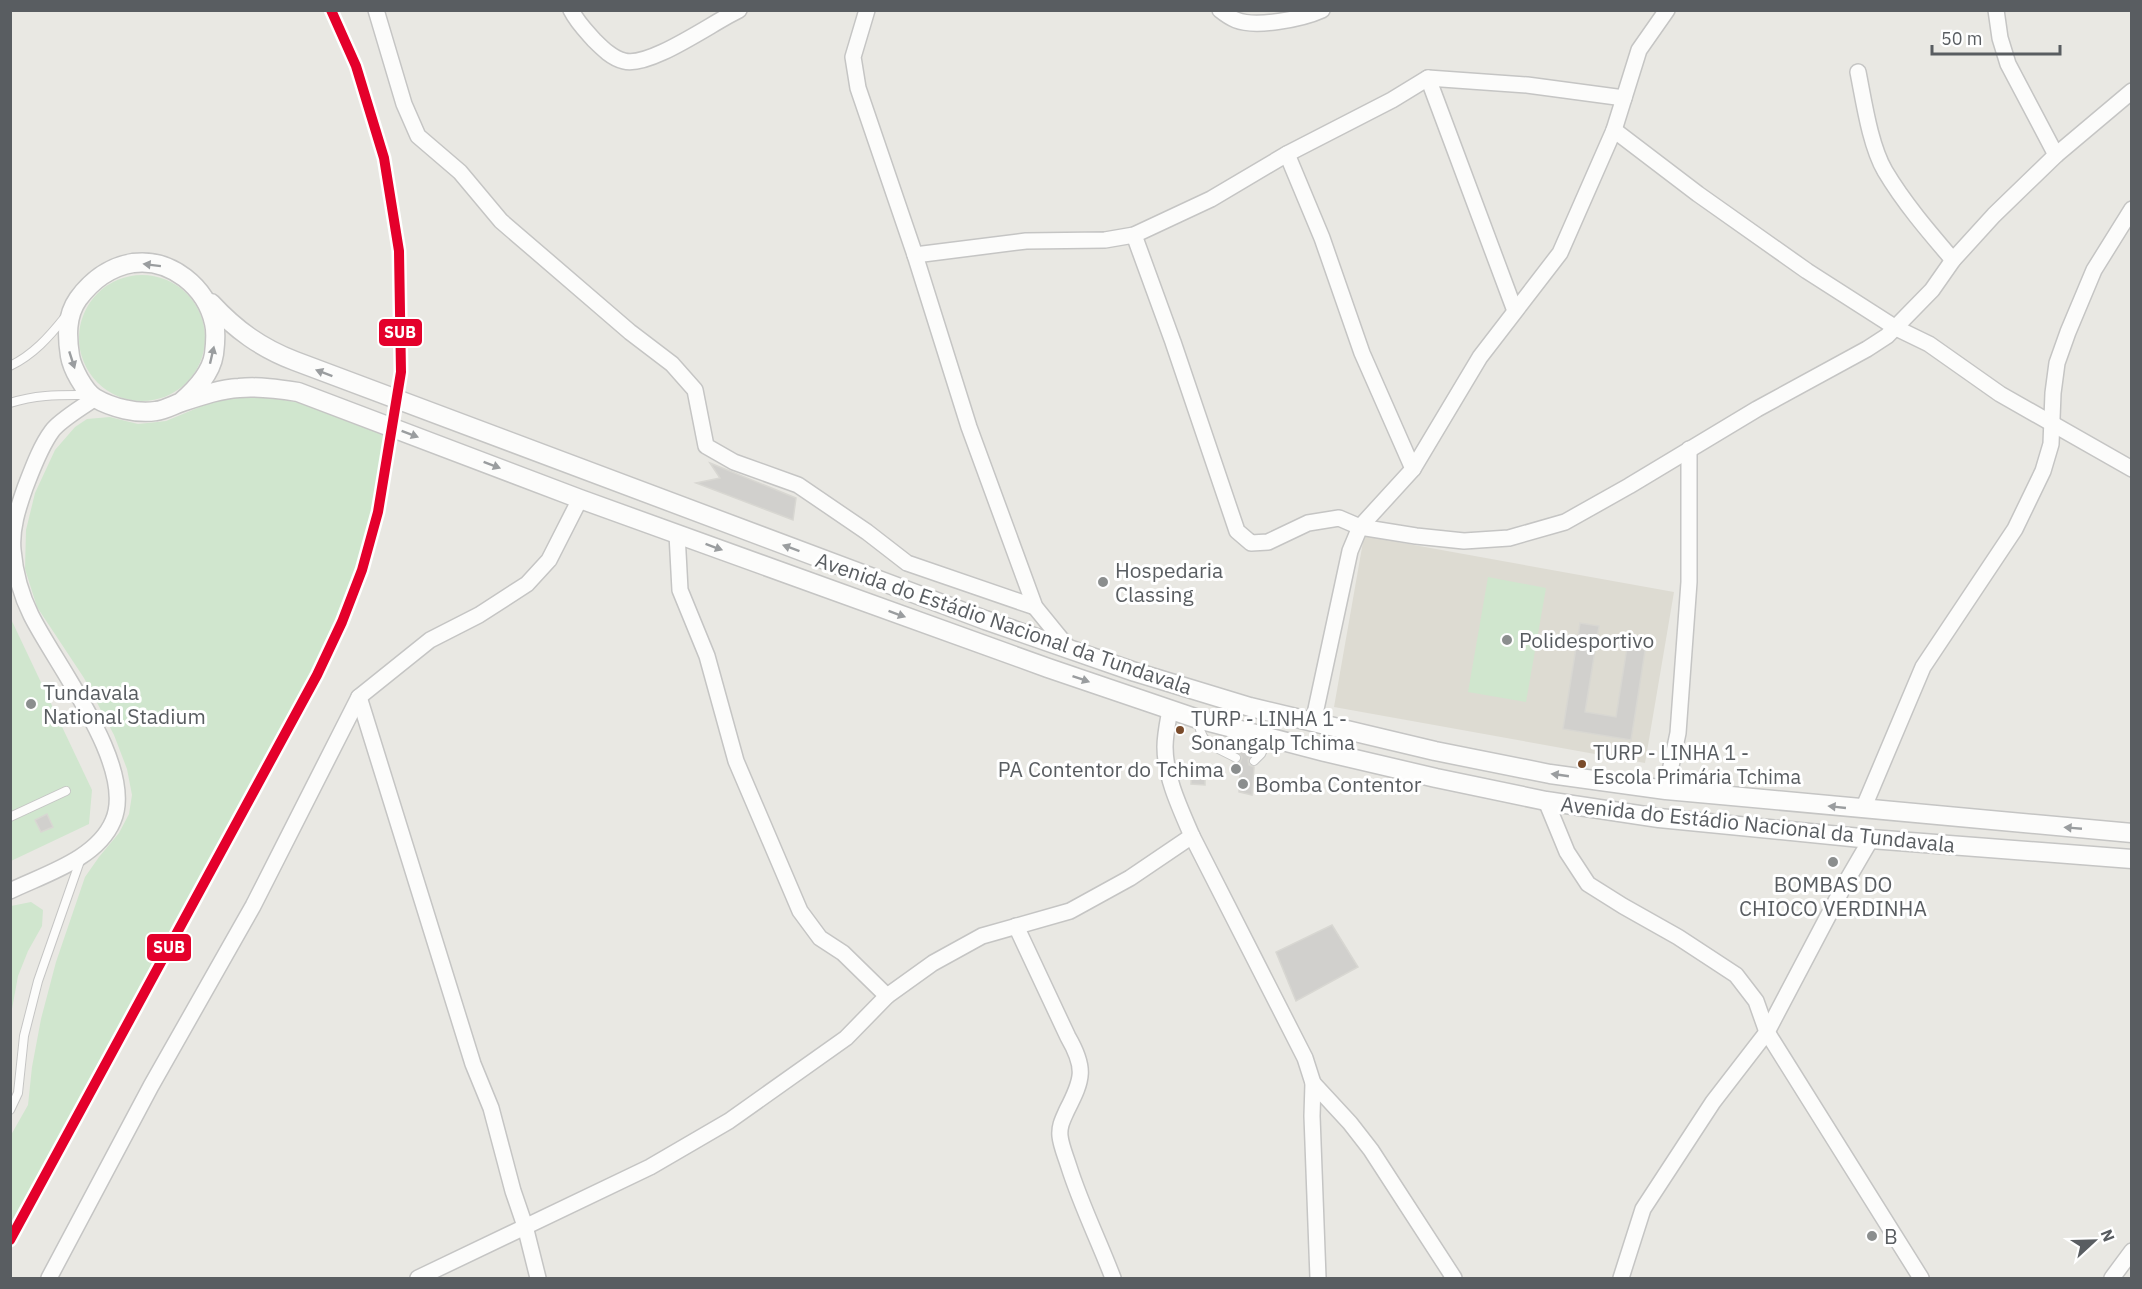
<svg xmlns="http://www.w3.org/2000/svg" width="2142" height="1289" viewBox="0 0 2142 1289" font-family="'IBM Plex Sans',sans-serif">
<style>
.education{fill:#dddbd2}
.green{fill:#d0e6ce}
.building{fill:#d1d0cd;stroke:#d8d7d2;stroke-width:1.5}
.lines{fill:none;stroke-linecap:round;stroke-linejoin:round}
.service-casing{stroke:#c5c5c4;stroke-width:10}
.minor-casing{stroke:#c5c5c4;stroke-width:18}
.tertiary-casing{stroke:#c5c5c4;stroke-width:21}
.service{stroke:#fcfcfb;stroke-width:8}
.minor{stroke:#fcfcfb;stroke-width:15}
.tertiary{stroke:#fcfcfb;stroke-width:18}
.rail-1-casing{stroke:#fff;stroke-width:15}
.rail-1{stroke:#e4002b;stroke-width:10}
.oneway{fill:#9a9d9f}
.poi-dot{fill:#8b8e8e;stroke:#fff;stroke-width:2}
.bus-dot{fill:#7a4b2a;stroke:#fff;stroke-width:2}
.labels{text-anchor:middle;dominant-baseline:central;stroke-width:6;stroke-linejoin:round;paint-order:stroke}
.bus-label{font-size:20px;fill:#595d61;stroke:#fff;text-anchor:start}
.poi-label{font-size:21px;fill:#595d61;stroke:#fff;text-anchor:start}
.street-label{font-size:21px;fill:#595d61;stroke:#fff}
.line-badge{stroke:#fff;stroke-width:2}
.badge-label{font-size:16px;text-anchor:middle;font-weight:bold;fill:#fff}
</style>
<rect width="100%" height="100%" fill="#e9e8e3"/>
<polygon class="education" points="1364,536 1674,592 1645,763 1334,707"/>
<g class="green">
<circle cx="142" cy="338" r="63"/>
<path d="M254,395L301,403L391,438C383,482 375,526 362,569C350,605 333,640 317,675L11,1241V1135L28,1105L32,1067L41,1019L56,962L85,877L99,857L119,833L129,814L132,795L127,769L114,735L84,678L37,607L25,569L26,530L35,493L55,450L75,427L87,419L110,417L138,424L166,421L214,401Z"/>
<polygon points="1488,577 1546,588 1526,702 1468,692"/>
<polygon points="10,617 92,790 89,824 11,861"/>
<polygon points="31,902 43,910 42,926 28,951 18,976 12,1009 11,1052 11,906"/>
</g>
<g class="building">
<polygon points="710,463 796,498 793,520 696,483 720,478"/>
<polygon points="1580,623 1599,626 1585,712 1616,717 1629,635 1647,638 1631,740 1563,729"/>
<polygon points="1236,751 1254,752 1248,760 1249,765 1254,767 1252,795 1239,792 1240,769 1235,768 1235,764 1240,763 1242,757"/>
<polygon points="1192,767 1205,767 1205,785 1191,784"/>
<polygon points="47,814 53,827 41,832 35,820"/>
<polygon points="1332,925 1358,967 1296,1001 1276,952"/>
</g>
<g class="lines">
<defs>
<g id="service">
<path d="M10,366C33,355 49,337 65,317"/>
<path d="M10,403C37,394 61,395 89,395"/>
<path d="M1198,720C1201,747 1216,746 1236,758"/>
<polyline points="1254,761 1261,754 1269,737"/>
<polyline points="10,817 66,791"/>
<polyline points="10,1110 18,1093 24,1036 38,981 81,858"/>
</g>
<g id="minor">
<polyline points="376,10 404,104 418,136 460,172 501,221 630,332 672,364 695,390 706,446 734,462 798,485 867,532 907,563 1035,607"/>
<path d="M571,10C577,22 585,30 594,40C603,49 612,58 624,61C650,68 713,22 739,10"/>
<polyline points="867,10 853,57 858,88 915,255 969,427 1035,607 1070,650"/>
<path d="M1220,10C1225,14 1231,18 1236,20C1256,28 1302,19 1322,10"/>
<polyline points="1996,10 2000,38 2008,64 2056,155"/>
<path d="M1858,72C1864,102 1870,145 1885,171C1904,203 1929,232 1953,260"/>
<polyline points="1428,78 1515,311"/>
<polyline points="1614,130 1698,194 1807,271 1896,328 1929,344 2000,394 2132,469"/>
<polyline points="1287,154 1322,238 1362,353 1413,469"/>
<polyline points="1134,235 1173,342 1237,531 1251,543 1268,542 1308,523 1339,518 1360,527 1416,536 1464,541 1509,538 1565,522 1629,486 1757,409 1867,349 1887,336 1932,290 1953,260 1994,215 2056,155 2132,91"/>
<polyline points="915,255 1026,241 1105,240 1134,235 1211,199 1287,154 1392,100 1428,78 1527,85 1624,98"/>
<polyline points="677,534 680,590 707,656 736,761 800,911 820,938 843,953 887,996"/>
<polyline points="359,697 473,1064 491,1108 513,1191 525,1226 538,1278"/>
<path d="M1170,710C1168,721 1165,735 1165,747C1165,777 1180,808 1192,836L1305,1058L1313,1083L1312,1116L1318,1278"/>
<polyline points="1313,723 1350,551 1360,527 1413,469 1480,357 1560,253 1614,130 1639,50 1667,10"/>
<polyline points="1666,790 1678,733 1689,582 1689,449"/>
<polyline points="1546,801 1567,852 1588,884 1623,906 1678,937 1736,975 1756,1001 1767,1032 1921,1278"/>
<polyline points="1863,809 1923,667 2015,529 2043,471 2051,444 2053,393 2057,363 2068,332 2094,270 2132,209"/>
<path d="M10,891C45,874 97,859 113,821C137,767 55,664 31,615C21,595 15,573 13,550C11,529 18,508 25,488C32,470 40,447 52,431C60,420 83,407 95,398"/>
<path d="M1016,926L1068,1037C1086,1068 1083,1079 1067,1110C1063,1119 1059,1126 1060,1136C1061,1146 1066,1157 1069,1167C1081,1205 1099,1241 1113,1278"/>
<polyline points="1313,1083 1350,1123 1371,1150 1454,1278"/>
<polyline points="49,1278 151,1086 253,906 359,697 430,640 479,615 527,584 549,560 580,499"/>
<polyline points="418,1278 650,1167 729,1121 846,1038 887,996 933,963 982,936 1070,911 1130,878 1192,836"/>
<polyline points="1621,1278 1643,1209 1713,1102 1767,1032 1846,882 1871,839"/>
<polyline points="2112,1278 2132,1251"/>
</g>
<g id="tertiary">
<path d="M211,303C236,330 261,348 295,361L985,620L1135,672L1250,707L1435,751L1550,774L1666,790L2132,833"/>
<path d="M181,402C195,390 211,374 214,354C215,346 216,331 214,323C206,287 171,258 133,263C109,267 92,280 78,299C66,316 67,337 70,356C72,368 84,391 95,398C112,408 137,414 156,411C165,410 173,405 182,402C200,396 220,389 239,388C259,386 279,389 298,392L580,499L1048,668L1198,719L1325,752L1436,778L1546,801L1659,818L1871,839L2132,859"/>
</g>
</defs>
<use href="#service" class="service-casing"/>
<use href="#minor" class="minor-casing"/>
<use href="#tertiary" class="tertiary-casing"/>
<use href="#service" class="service"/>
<use href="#minor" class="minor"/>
<use href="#tertiary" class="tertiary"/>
<defs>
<polyline id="rail-1" points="10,1240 317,675 342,622 362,570 378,512 401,372 399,251 384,158 356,66 331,10"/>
</defs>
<use href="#rail-1" class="rail-1-casing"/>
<use href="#rail-1" class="rail-1"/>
</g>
<defs><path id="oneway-solid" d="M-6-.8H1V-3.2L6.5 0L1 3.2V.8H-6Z" transform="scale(1.5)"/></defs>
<g class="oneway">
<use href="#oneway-solid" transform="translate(152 265) rotate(-173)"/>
<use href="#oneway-solid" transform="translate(212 355) rotate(-77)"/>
<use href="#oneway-solid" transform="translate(72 360) rotate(72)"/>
<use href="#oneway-solid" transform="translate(324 373) rotate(-159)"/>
<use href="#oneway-solid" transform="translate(410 434) rotate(21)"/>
<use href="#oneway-solid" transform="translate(492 465) rotate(21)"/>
<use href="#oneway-solid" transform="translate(714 547) rotate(20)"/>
<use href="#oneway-solid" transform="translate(791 548) rotate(-160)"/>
<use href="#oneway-solid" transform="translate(897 614) rotate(20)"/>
<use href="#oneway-solid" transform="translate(1081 679) rotate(19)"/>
<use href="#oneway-solid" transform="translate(1560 775) rotate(-172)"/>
<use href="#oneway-solid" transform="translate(1837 807) rotate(-174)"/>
<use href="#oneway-solid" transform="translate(2073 828) rotate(-175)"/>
</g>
<g class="poi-dot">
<circle cx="1103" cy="582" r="6"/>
<circle cx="1507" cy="640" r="6"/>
<circle cx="31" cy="704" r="6"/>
<circle cx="1236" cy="769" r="6"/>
<circle cx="1243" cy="784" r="6"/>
<circle cx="1833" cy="862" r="6"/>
<circle cx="1872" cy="1236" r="6"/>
</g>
<g class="bus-dot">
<circle cx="1180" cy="730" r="5"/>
<circle cx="1582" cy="764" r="5"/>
</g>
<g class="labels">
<g class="bus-label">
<text x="1191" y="718">TURP - LINHA 1 -<tspan x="1191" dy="24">Sonangalp Tchima</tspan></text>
<text x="1593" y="752">TURP - LINHA 1 -<tspan x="1593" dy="24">Escola Primária Tchima</tspan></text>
</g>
<g class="poi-label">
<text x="1115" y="570">Hospedaria<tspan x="1115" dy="24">Classing</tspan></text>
<text x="1519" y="640">Polidesportivo</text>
<text x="43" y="692">Tundavala<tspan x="43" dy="24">National Stadium</tspan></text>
<text x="1224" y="769" text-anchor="end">PA Contentor do Tchima</text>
<text x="1255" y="784">Bomba Contentor</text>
<text x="1833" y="884" text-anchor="middle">BOMBAS DO<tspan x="1833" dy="24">CHIOCO VERDINHA</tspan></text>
<text x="1884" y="1236">B</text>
</g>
<g class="street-label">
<text transform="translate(1004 623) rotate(19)">Avenida do Estádio Nacional da Tundavala</text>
<text transform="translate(1758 824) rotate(6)">Avenida do Estádio Nacional da Tundavala</text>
</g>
</g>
<g class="line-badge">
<rect x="378" y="318" width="45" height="29" rx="6" fill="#e4002b"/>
<rect x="146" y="933" width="46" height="29" rx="6" fill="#e4002b"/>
</g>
<g class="badge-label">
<text x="400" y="338">SUB</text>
<text x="169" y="953">SUB</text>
</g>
<rect width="2142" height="1289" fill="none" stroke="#595d61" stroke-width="24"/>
<g transform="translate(2094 1241) rotate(68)" stroke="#ffffff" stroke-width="4.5" paint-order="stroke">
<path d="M0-4.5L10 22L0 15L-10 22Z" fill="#595d61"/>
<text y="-9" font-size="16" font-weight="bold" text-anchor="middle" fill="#595d61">N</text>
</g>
<path d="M1932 45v9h128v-9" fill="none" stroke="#595d61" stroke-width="3"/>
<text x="1941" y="45" font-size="18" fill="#595d61" stroke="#ffffff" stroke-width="4.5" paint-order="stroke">50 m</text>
</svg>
